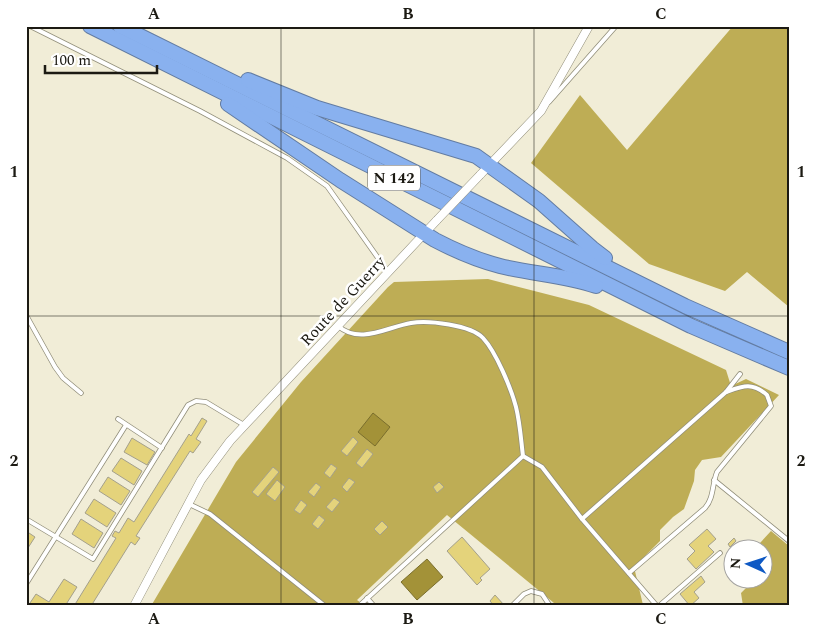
<svg xmlns="http://www.w3.org/2000/svg" width="815" height="632" viewBox="0 0 815 632" font-family="Spectral,serif">
<style>
.forest{fill:#bead55}
.water{fill:#a39238;stroke:#7a6e2d}
.building{fill:#e4d37b;stroke:#a4a08c}
.lines{fill:none;stroke-linecap:round;stroke-linejoin:round}
.lane-casing{stroke:#918e7a;stroke-width:5.5}
.street-casing{stroke:#918e7a;stroke-width:9}
.highway-casing{stroke:#637ca2;stroke-width:16}
.lane{stroke:#fff;stroke-width:4}
.street{stroke:#fff;stroke-width:8}
.highway{stroke:#89b1ef;stroke-width:14}
.street-bridge-casing{stroke:#918e7a;stroke-width:9;stroke-linecap:butt}
.street-bridge{stroke:#fff;stroke-width:8}
.grid{fill:none;stroke:#1c1a13;stroke-width:1;stroke-opacity:0.55}
.labels{text-anchor:middle;dominant-baseline:central;stroke-width:5;stroke-linejoin:round;paint-order:stroke}
.shield{fill:#fff;stroke:#605f5a;stroke-width:1}
.shield-label{font-size:15px;font-weight:bold;fill:#1c1a13}
.street-label{font-size:16px;fill:#1c1a13;stroke:#fff}
.neatline{fill:none;stroke:#1c1a13;stroke-width:2}
.grid-label{font-size:16px;text-anchor:middle;font-weight:bold;fill:#1c1a13}
</style>
<rect width="100%" height="100%" fill="#f1edd7"/>
<g class="forest">
<polygon points="733,26 789,26 789,307 747,272 725,291 649,264 531,163 580,95 627,150"/>
<polygon points="488,279 589,305 726,370 731,386 746,379 779,395 721,457 702,460 695,470 694,481 684,509 673,517 660,530 660,541 634,567 643,605 555,606 554,603 447,515 357,600 365,606 151,606 236,462 301,382 388,287 394,282"/>
<polygon points="771,531 789,546 789,606 743,606 741,593 754,580 762,580 763,570 771,562 760,543"/>
</g>
<g class="water">
<polygon points="373,413 390,427 375,446 358,432"/>
<polygon points="427,559 443,577 417,600 401,582"/>
</g>
<g class="building">
<polygon points="202,418 207,421 196,439 201,442 193,453 190,451 136,536 140,538 135,545 131,542 91,606 74,606 116,538 112,536 115,531 119,533 128,518 134,522 189,434 191,436"/>
<polygon points="353,437 358,442 347,456 341,451"/>
<polygon points="132,438 155,452 147,465 124,452"/>
<polygon points="367,449 373,454 362,468 356,463"/>
<polygon points="121,458 142,471 134,485 112,471"/>
<polygon points="331,464 337,468 330,478 324,473"/>
<polygon points="273,467 279,472 258,497 252,492"/>
<polygon points="108,477 130,491 121,505 99,491"/>
<polygon points="349,478 355,482 347,492 342,487"/>
<polygon points="277,480 285,487 275,501 266,494"/>
<polygon points="439,482 444,487 437,493 433,487"/>
<polygon points="316,483 321,487 314,497 308,492"/>
<polygon points="334,498 340,502 332,512 326,507"/>
<polygon points="94,499 116,513 107,527 85,513"/>
<polygon points="301,500 307,505 300,514 294,510"/>
<polygon points="319,515 325,520 318,529 312,524"/>
<polygon points="81,519 103,533 94,548 72,534"/>
<polygon points="382,521 388,527 380,535 374,529"/>
<polygon points="707,529 716,539 708,546 714,552 696,569 687,559 695,551 689,545"/>
<polygon points="26,531 35,537 26,551"/>
<polygon points="462,537 490,569 480,578 482,580 477,585 447,551"/>
<polygon points="734,538 736,541 730,547 728,544"/>
<polygon points="701,576 705,582 694,592 699,598 690,606 680,594"/>
<polygon points="64,579 77,587 65,606 28,606 36,594 49,602"/>
<polygon points="495,595 504,605 504,606 494,606 490,601"/>
</g>
<g class="lines">
<defs>
<g id="lane">
<polyline points="30,26 200,111 287,158 327,186 388,272"/>
<polyline points="549,102 616,26"/>
<polyline points="26,315 55,367 63,378 81,393"/>
<path d="M338,326C360,345 387,327 411,323C428,320 471,325 483,338C496,352 511,388 516,407C520,423 521,440 523,456L542,467L582,519L657,606"/>
<polyline points="118,419 162,448"/>
<polyline points="714,480 789,541"/>
<polyline points="189,504 210,514 325,606"/>
<polyline points="26,519 93,559 188,405 196,401 206,402 244,425"/>
<polyline points="582,519 726,392 740,374"/>
<path d="M629,573L705,508C714,498 712,484 717,472L771,406L767,395C752,382 743,386 726,392"/>
<polyline points="26,584 126,425"/>
<polyline points="367,598 374,606"/>
<polyline points="359,606 523,456"/>
<polyline points="512,606 524,594 531,591 542,594 550,606"/>
<polyline points="659,606 720,553"/>
</g>
<g id="street">
<polyline points="480,175 541,111 589,26"/>
<polyline points="134,606 201,480 230,441 437,220"/>
</g>
<g id="highway">
<polyline points="90,26 691,326 789,368"/>
<polyline points="120,26 685,306 789,352"/>
<polyline points="248,80 317,108 476,156 539,201 592,248 605,258"/>
<path d="M228,104L340,180L435,240C456,251 477,260 500,266C532,274 565,275 596,286"/>
</g>
</defs>
<use href="#lane" class="lane-casing"/>
<use href="#street" class="street-casing"/>
<use href="#highway" class="highway-casing"/>
<use href="#lane" class="lane"/>
<use href="#street" class="street"/>
<use href="#highway" class="highway"/>
<defs>
<polyline id="street-bridge" points="437,220 480,175"/>
</defs>
<use href="#street-bridge" class="street-bridge-casing"/>
<use href="#street-bridge" class="street-bridge"/>
</g>
<path class="grid" d="M281,26V606M534,26V606M26,316H789"/>
<g class="labels">
<rect class="shield" x="368" y="165.5" width="52" height="25" rx="4"/>
<g class="shield-label">
<text x="394" y="178">N 142</text>
</g>
<g class="street-label">
<text transform="translate(343 301) rotate(-47)">Route de Guerry</text>
</g>
</g>
<rect width="815" height="632" fill="none" stroke="#ffffff" stroke-width="55"/>
<g transform="translate(748 564) rotate(273)"><circle r="24" fill="#ffffff" stroke="#a4a3a1"/>
<path d="M0-4L9 19L0 12L-9 19Z" fill="#0e59c4"/>
<text y="-8" font-size="14" font-weight="bold" text-anchor="middle" fill="#1c1a13">N</text>
</g>
<path d="M45 65v8h112v-8" fill="none" stroke="#1c1a13" stroke-width="2.5"/>
<text x="52" y="65" font-size="15" fill="#1c1a13" stroke="#ffffff" stroke-width="4" paint-order="stroke">100 m</text>
<rect x="28" y="28" width="760" height="576" class="neatline"/>
<g class="grid-label">
<text x="154" y="19">A</text>
<text x="408" y="19">B</text>
<text x="661" y="19">C</text>
<text x="14" y="177">1</text>
<text x="801" y="177">1</text>
<text x="14" y="466">2</text>
<text x="801" y="466">2</text>
<text x="154" y="624">A</text>
<text x="408" y="624">B</text>
<text x="661" y="624">C</text>
</g>
</svg>
